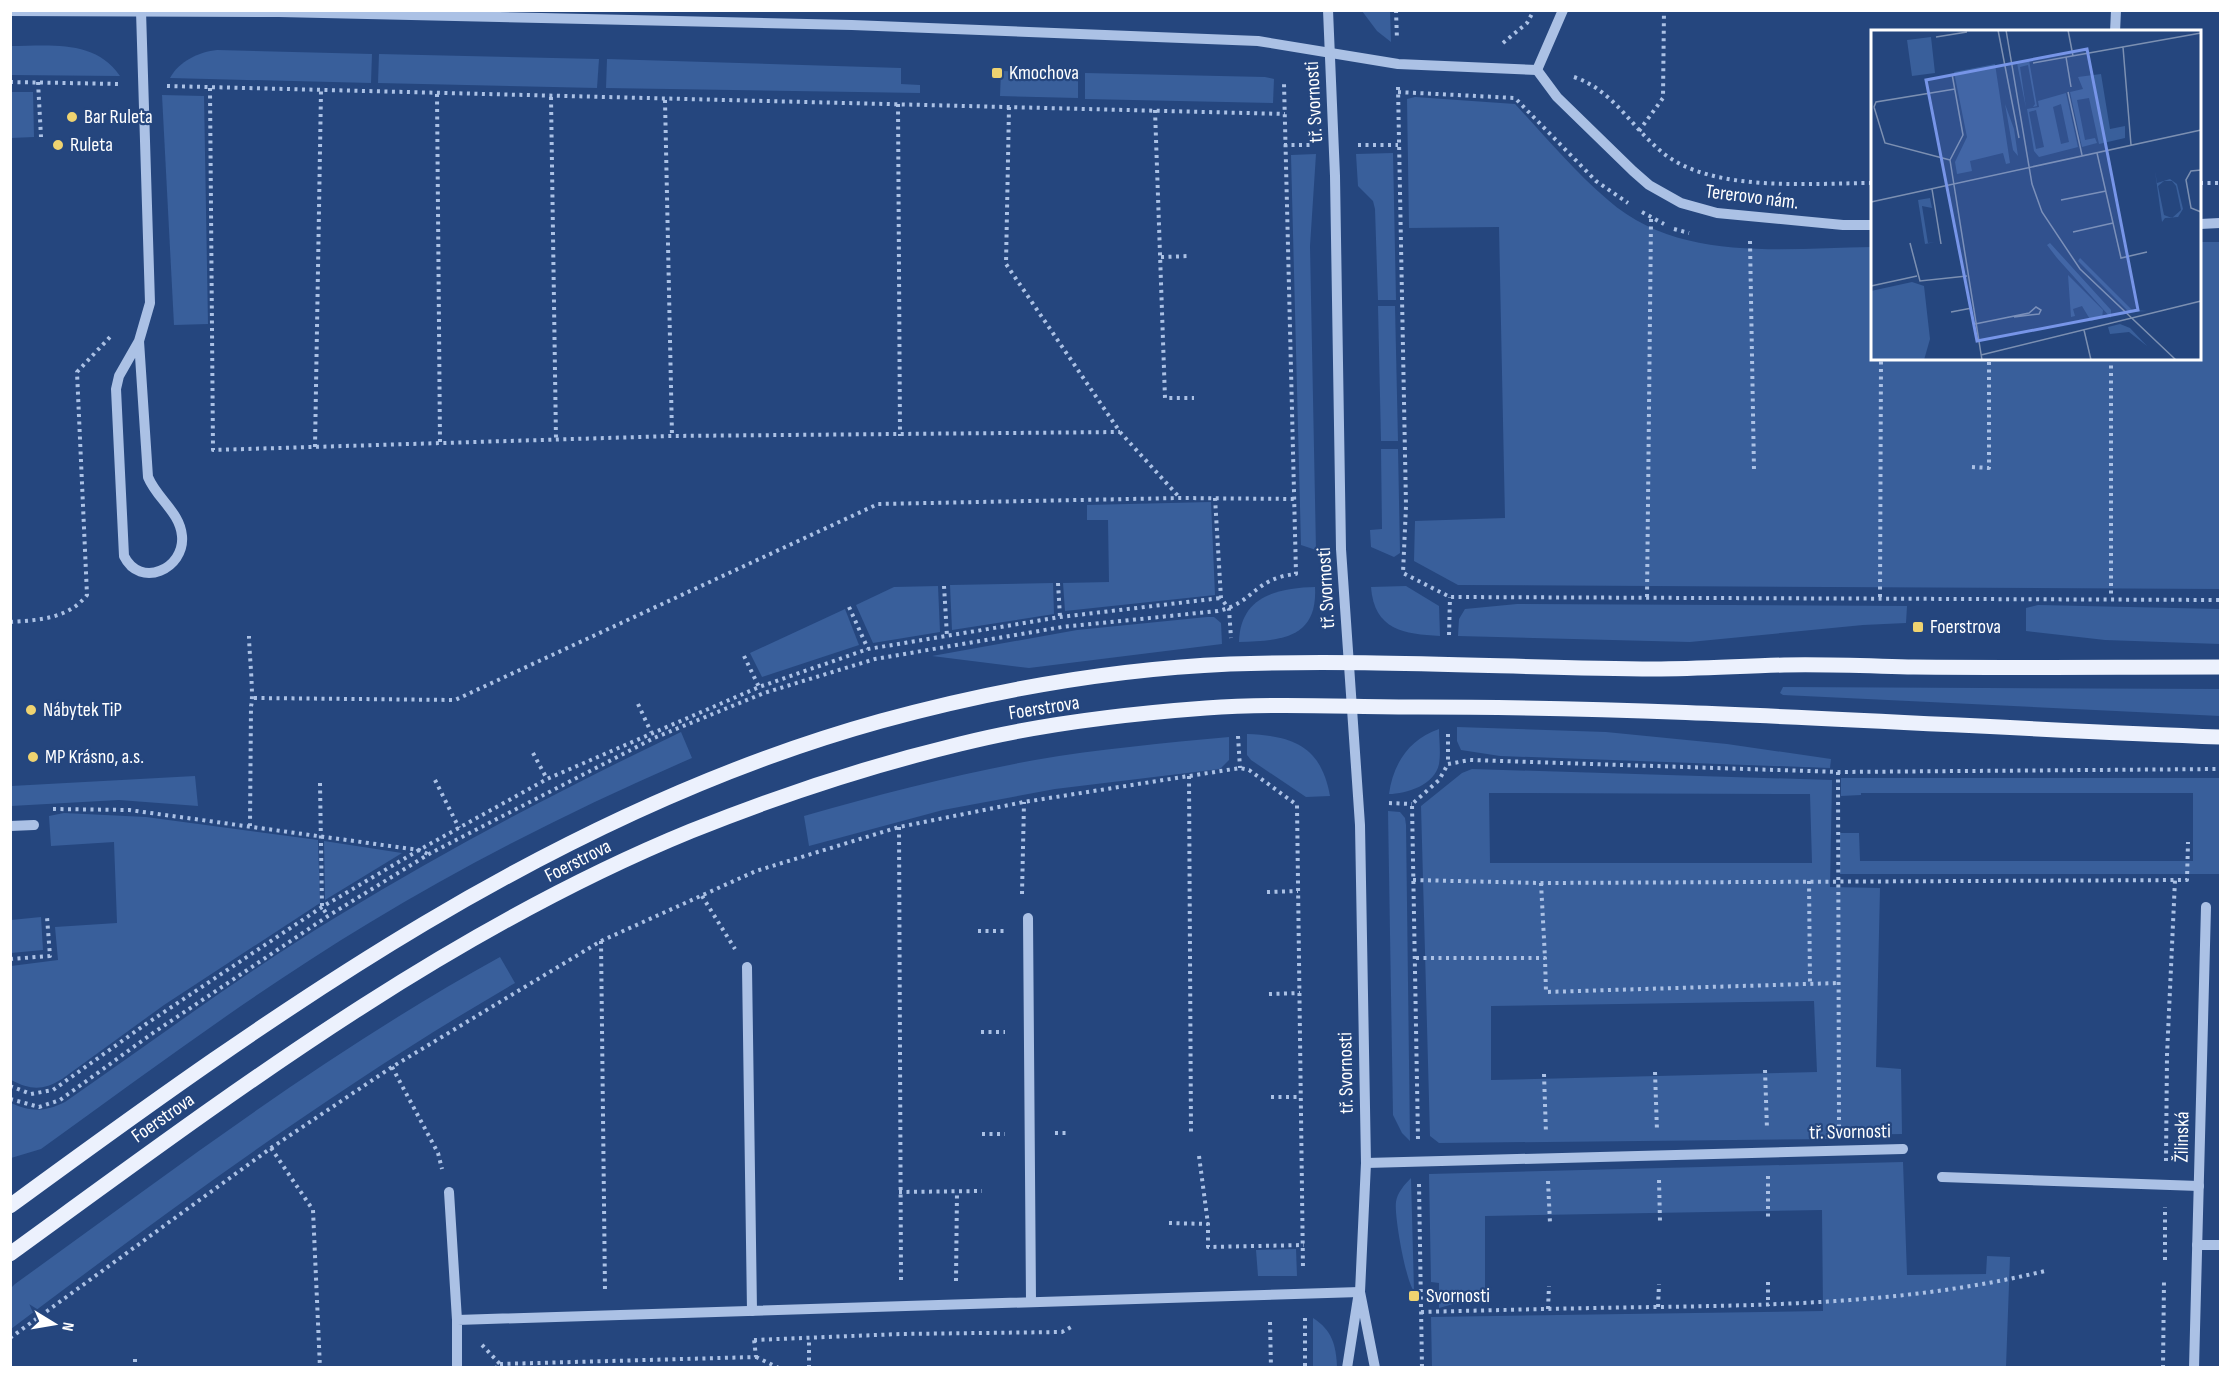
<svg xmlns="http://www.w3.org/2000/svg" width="2231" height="1378" viewBox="0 0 2231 1378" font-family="'Sofia Sans Condensed',sans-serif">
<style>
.green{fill:#395f9b;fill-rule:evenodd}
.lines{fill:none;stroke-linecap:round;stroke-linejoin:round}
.path{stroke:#abc1e5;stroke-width:4;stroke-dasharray:3 4.5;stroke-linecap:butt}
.minor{stroke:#abc1e5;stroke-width:10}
.major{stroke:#ecf1fd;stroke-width:15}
.poi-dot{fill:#efd370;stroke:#25467e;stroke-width:2}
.labels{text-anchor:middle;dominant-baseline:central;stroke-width:4.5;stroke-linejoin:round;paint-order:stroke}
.poi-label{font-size:20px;fill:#fff;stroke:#25467e;text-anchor:start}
.street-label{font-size:20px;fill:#fff;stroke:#25467e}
.inset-road{fill:none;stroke:#7c90b2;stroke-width:1.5}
.view{fill:#7795e8;fill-opacity:0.15;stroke:#7795e8;stroke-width:3}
.inset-edge{fill:none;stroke:#fff;stroke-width:3}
</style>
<rect width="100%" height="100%" fill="#25467e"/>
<g class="green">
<polygon points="1362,11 1390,11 1391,42 1377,31"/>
<path d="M10,46C50,46 95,39 120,76L11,75Z"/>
<path d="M217,50L372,54L371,83L170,78C179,61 199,52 217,50Z"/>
<polygon points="379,54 599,59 597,88 378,83"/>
<polygon points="607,59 901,68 901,84 920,85 920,93 606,88"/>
<polygon points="1001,71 1078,73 1078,98 1000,96"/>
<polygon points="1085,73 1265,77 1274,79 1273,103 1085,99"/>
<polygon points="11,92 33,92 34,137 11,138"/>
<polygon points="162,95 204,96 208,324 174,325"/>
<path d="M1415,97L1515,104C1545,136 1574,171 1608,200C1679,263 1784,248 1872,247V358H2200V242H2220V589L1458,585L1414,561L1415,521L1505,518L1499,227L1409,228L1407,99Z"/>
<polygon points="1393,153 1396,300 1378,300 1375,209 1373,201 1358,186 1356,154"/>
<polygon points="1316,154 1310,246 1316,550 1301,545 1291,155"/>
<polygon points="1395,306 1398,441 1381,441 1378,306"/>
<polygon points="1381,449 1398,449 1400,553 1394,557 1371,547 1370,530 1382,529"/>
<polygon points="1211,502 1215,595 1065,611 1063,583 1109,582 1108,520 1087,520 1087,505"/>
<polygon points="1053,583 1054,614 952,630 950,585"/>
<polygon points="938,586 940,632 873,643 856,605 894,587"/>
<path d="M1406,586L1439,606L1440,636C1404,634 1374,630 1371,587Z"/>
<path d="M1315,587C1318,639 1280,641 1239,642C1240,597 1276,588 1315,587Z"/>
<polygon points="1517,604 1907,606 1906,623 1863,625 1690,642 1458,636 1459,619 1465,609"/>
<polygon points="2038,605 2220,609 2220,644 2105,640 2026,631 2026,608"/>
<polygon points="845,609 859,645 762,677 750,653"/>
<polygon points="1207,617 1214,617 1221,623 1222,644 1029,668 932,656 1077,630"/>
<polygon points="1783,687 2220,689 2220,716 1783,695 1780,693"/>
<polygon points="1457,727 1606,732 1727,744 1831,759 1830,768 1500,756 1461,750 1457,741"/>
<path d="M1439,729C1439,740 1441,753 1439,764C1435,785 1406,794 1389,794C1393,764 1409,739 1439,729Z"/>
<path d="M681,732L692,758C581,806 473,860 369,923C256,991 148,1072 41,1149L11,1158V1103C31,1112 45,1112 65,1102C156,1039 244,973 338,916C449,848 564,788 681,732Z"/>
<path d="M1247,734C1293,736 1321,746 1330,796L1306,797L1251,760L1247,755Z"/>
<path d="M1229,737V760L1220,769L1055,789L943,810L809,846L804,816C880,794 957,774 1035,760C1099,749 1164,743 1229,737Z"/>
<path d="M1472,769L1832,780L1830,887L1880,888L1876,1067L1901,1069L1902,1134L1847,1135L1835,1139L1439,1143L1430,1136L1421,806L1462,773ZM1489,793L1810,794L1812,863H1490ZM1814,1001L1817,1072L1491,1080V1006Z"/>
<polygon points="195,776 198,806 119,800 11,806 11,786"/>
<polygon points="1841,778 2220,778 2220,874 1840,874 1840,833 1859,833 1860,861 2193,861 2193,793 1861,793 1861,795 1841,796"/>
<polygon points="1388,811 1400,812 1405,818 1406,825 1410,1141 1402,1133 1393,1115"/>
<path d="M64,813L146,817L318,840L320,903L164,1005L62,1079C42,1091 31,1090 11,1080V966L58,960L55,927L117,923L114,842L51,846L49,816Z"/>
<polygon points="324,841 402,853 325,900"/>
<polygon points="41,917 43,950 11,953 11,920"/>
<path d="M500,957L515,983C339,1085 173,1207 11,1329V1288L15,1284C173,1170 329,1051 500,957Z"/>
<polygon points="1903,1162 1907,1275 1986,1274 1987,1256 2010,1257 2006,1367 1432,1367 1431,1317 1823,1311 1822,1210 1485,1216 1485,1295 1439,1308 1439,1283 1431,1282 1429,1174"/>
<path d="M1411,1178L1414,1291C1406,1282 1394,1216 1396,1202C1397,1193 1405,1184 1411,1178Z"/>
<polygon points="1296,1249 1297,1276 1258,1276 1256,1250"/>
<path d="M1313,1318C1332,1330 1336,1345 1337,1367H1313Z"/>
</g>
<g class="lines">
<g class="path">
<polyline points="1396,10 1397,40"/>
<polyline points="1503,43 1527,23 1533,12"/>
<path d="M1574,77C1613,90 1631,127 1663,153C1713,193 1811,183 1872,183"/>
<polyline points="10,82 120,84"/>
<polyline points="38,82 41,137"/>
<polyline points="167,86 1285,114"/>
<polyline points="1398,87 1406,506 1403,573 1450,597 2220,600"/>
<polyline points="210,88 213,450 672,436 1120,432"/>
<polyline points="1398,92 1515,98 1596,181 1628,203"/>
<polyline points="437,94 440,443"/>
<polyline points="551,97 556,440"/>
<polyline points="665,100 672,436"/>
<polyline points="898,104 900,436"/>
<polyline points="1009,107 1006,264 1120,432 1180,498"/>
<polyline points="1155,110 1165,398 1194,398"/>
<polyline points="1639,131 1663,98 1664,10"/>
<polyline points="1284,145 1310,145"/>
<polyline points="1358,145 1398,145"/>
<polyline points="2200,183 2220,183"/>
<polyline points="1642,212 1664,224"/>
<polyline points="1674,229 1689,233"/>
<polyline points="1750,241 1754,471"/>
<polyline points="1161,257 1190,256"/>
<polyline points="2111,358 2111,598"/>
<polyline points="315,447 321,91"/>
<polyline points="1972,467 1989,468 1989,358"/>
<polyline points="1215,498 1221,598 1229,609 1231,638"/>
<polyline points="1058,583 1060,617"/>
<polyline points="944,586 947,636"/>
<polyline points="1647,597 1651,219"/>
<polyline points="1880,597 1881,358"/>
<polyline points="849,607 868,649"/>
<path d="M10,622C39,620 68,619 87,595L77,372L110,337"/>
<polyline points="1449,635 1450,597"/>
<path d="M249,636C249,650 254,698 251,706L250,826"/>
<polyline points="744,656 759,687"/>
<polyline points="254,698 455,700 878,504 1180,498 1295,499"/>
<polyline points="638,704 651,732"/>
<polyline points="1448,734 1448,764 1470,760 1838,772 2220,769"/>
<polyline points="1238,736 1240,768"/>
<polyline points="533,753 547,779"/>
<polyline points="1838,772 1839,1126"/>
<polyline points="1189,776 1191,1135"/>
<polyline points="435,780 459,828"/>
<polyline points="320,783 322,907 328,916"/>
<polyline points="1389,803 1412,804"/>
<polyline points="53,809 129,810 419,850 428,854"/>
<polyline points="899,827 901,1281"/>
<polyline points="1413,880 1541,883 2187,880 2188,842"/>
<polyline points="1809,881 1810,984"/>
<polyline points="1541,883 1545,958"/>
<polyline points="1267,892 1298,891"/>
<polyline points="1022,894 1024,802"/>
<polyline points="702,896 735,949"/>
<polyline points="978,931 1004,931"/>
<polyline points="601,941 605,1291"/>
<polyline points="1416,958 1545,958 1546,992 1839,983"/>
<polyline points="10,959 50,956 47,917"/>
<polyline points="1269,994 1300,993"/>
<polyline points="981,1032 1005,1032"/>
<polyline points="392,1067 438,1153 442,1169"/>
<polyline points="1765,1070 1767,1129"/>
<polyline points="1655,1072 1657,1131"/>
<polyline points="1544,1074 1546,1134"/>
<polyline points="10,1086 31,1094 53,1090 146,1024 322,907 419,850 547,779 759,687 868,649 1060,617 1221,598"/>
<polyline points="1271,1097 1301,1097"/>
<path d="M10,1099L39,1107L60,1100L153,1033L328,916L429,854L654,738L764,693L875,659L1062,627L1218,611C1254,603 1254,578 1296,574L1284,83"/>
<polyline points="1055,1133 1066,1133"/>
<polyline points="982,1134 1005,1134"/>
<polyline points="1418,1139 1412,804 1439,780 1448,764"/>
<polyline points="271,1148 313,1210 320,1368"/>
<polyline points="1199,1156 1208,1224"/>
<polyline points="2166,1161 2167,1055 2175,880"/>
<polyline points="1768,1176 1768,1219"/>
<polyline points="1659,1180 1660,1221"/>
<polyline points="1548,1181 1550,1223"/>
<polyline points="1419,1184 1422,1368"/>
<polyline points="899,1192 982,1191"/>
<polyline points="1169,1223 1208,1224 1208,1247 1304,1245"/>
<polyline points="2165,1260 2165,1207"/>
<polyline points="956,1281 957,1191"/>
<polyline points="1768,1282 1768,1306"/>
<polyline points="1658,1307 1659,1284"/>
<polyline points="1548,1309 1549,1286"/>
<path d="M1421,1312C1500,1310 1578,1308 1657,1307C1787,1305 1917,1302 2045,1271"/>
<polyline points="1305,1318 1305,1368"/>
<polyline points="1270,1322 1271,1368"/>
<polyline points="10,1338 271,1148 392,1067 601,941 756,871 899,827 1024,802 1240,768 1249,770 1297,805 1303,1269"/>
<polyline points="754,1340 900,1334 1062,1332 1073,1326"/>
<polyline points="482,1345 500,1364 496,1368"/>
<polyline points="756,1357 779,1368"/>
<polyline points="135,1359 135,1368"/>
<polyline points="500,1364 756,1357 754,1339"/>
<polyline points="809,1368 809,1338"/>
<polyline points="2163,1368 2164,1281"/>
</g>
<g class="minor">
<polyline points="1328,10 1335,176 1341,549 1360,825 1366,1163 1360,1292 1375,1368"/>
<polyline points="10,11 279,12 852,25 1258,41 1398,64 1537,70"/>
<polyline points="2115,32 2116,10"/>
<polyline points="1537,70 1557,97 1633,171 1649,185 1681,203 1717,213 1843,225 1872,225"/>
<polyline points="1537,70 1563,10"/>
<polyline points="2200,224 2220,223"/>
<path d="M139,341L148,477C157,499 180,512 182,536C185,569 140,589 124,556L116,389L119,376L139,341L150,303L141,11"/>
<polyline points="10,826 34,825"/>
<polyline points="1028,918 1031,1301"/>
<polyline points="747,967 752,1311"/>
<polyline points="1366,1163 1903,1149"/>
<polyline points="1942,1177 2199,1186"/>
<polyline points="449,1192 457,1320"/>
<polyline points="2197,1245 2220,1245"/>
<polyline points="457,1368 457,1320 1360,1292"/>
<polyline points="1347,1368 1358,1298"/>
<polyline points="2194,1368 2206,907"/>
</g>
<g class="major">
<path d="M10,1206C279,1009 556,811 881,721C994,690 1113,669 1230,664C1371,659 1513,668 1654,669C1698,669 1741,666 1784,665C1827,664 1871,666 1914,667C2016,668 2118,667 2220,667"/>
<path d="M10,1254C225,1098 444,932 691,831C778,796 869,766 960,744C1039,724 1125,714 1206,708C1276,703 1348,707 1418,707C1686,707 1953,727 2220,737"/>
</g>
</g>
<g class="poi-dot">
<rect x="991" y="67" width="12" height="12" rx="3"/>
<circle cx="72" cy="117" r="6"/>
<circle cx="58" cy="145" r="6"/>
<rect x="1912" y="621" width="12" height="12" rx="3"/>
<circle cx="31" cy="710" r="6"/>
<circle cx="33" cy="757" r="6"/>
<rect x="1408" y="1290" width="12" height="12" rx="3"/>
</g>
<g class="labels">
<g class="poi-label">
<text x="1009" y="73">Kmochova</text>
<text x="84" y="117">Bar Ruleta</text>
<text x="70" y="145">Ruleta</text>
<text x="1930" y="627">Foerstrova</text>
<text x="43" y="710">Nábytek TiP</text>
<text x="45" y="757">MP Krásno, a.s.</text>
<text x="1426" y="1296">Svornosti</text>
</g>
<g class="street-label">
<text transform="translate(1314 102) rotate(-93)">tř. Svornosti</text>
<text transform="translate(1752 197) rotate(7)">Tererovo nám.</text>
<text transform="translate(1326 588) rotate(-93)">tř. Svornosti</text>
<text transform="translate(1044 708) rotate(-9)">Foerstrova</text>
<text transform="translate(578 861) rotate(-27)">Foerstrova</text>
<text transform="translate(1346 1073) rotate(-91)">tř. Svornosti</text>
<text transform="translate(163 1118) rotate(-35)">Foerstrova</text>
<text transform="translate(1850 1132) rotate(-1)">tř. Svornosti</text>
<text transform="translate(2182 1137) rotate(-89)">Žilinská</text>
</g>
</g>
<g transform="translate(1871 30)">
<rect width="330" height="330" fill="#25467e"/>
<path d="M60,7L64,43L41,46L36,10ZM158,30L166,76L162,77L164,74L157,35L149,37L155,78L146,33ZM124,34L139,133L135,134L132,123L99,131L101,141L86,144L84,132L96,107L83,42ZM230,44L239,99L254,96V108L228,114L218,68L206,70L214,110L224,108L226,113L211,117L199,62L212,59L207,47ZM195,63L207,117L168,127L163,121L156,79L168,77L167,71ZM190,74L198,112L190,114L182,77ZM165,80L173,117L165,119L158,82ZM134,74L143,99L147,126L142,120ZM284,141L286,153L299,149L306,154L312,179L307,187L294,188L291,192ZM293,151H301L305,156L310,180L301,188L293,185L287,156ZM59,168L61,178L51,176L57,213L64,212L54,214L47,170ZM179,213L240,280V288L186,228L176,215ZM209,228L261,280L276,281L258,282L207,231ZM197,245L232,280L231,288L220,291L211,276L202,279L204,286L200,287ZM41,252L53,256L59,309L53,330H0V261ZM249,294L259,298L276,316L258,302L239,304L237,297Z" fill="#395f9b" fill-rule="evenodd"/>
<path class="inset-road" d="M127,0L148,108M135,0L161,154L171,182L209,239L305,330M197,0L202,26M65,7L96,2M252,17L260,115M195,27L200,57M162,33L330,3M197,62L211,125M3,77L14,113L79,130M3,77L5,72L84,59M226,123L250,228L276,222M79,130L111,330M79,130L92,105L81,44M330,140L320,141L315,150L320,178L330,182M61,159L70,214M190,170L235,161M0,172L330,100M202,202L242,193M39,213L49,251L96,246M0,256L46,246M80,282L101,278M104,294L158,283L165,277L170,280L168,284L143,287M213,300L220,330M110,325L330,271"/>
<path class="view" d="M216,19L267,280L106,311L55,50Z"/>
<rect width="330" height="330" class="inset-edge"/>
</g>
<rect width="2231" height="1378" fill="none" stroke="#ffffff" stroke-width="24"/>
<g transform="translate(54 1324) rotate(101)" stroke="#25467e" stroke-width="4.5" paint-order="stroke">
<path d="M0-4.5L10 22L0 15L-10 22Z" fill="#ffffff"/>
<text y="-9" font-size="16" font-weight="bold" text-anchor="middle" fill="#ffffff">N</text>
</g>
</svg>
